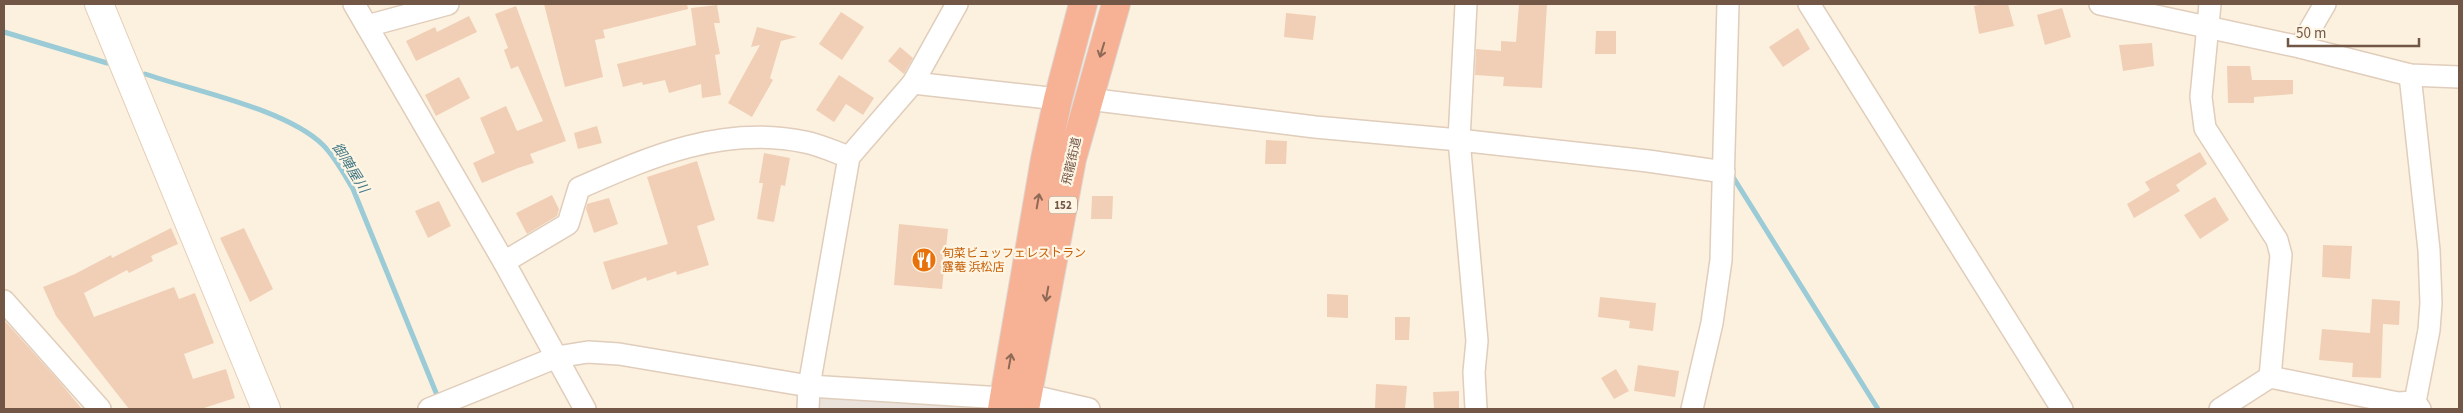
<svg xmlns="http://www.w3.org/2000/svg" width="2463" height="413" viewBox="0 0 2463 413" font-family="'Source Sans 3','Noto Sans JP',sans-serif">
<style>
.industrial{fill:#eae2db}
.lines{fill:none;stroke-linecap:round;stroke-linejoin:round}
.stream{stroke:#9acbd6;stroke-width:5}
.building{fill:#f1cfb6}
.street-casing{stroke:#e0cdbb;stroke-width:24}
.secondary-casing{stroke:#e5cfb9;stroke-width:30}
.highway-casing{stroke:#ddd7d3;stroke-width:30}
.street{stroke:#fff;stroke-width:21}
.secondary{stroke:#fff;stroke-width:28}
.highway{stroke:#f7b194;stroke-width:28}
.oneway{stroke:#8d6956}
.labels{text-anchor:middle;dominant-baseline:central;stroke-width:4.5;stroke-linejoin:round;paint-order:stroke}
.shield{fill:#fff5e4;stroke:#9c8676;stroke-width:1}
.shield-label{font-size:11px;font-weight:bold;fill:#725747}
.street-label{font-size:12px;fill:#725747;stroke:#fff5e4}
.food-label{font-size:12px;fill:#c56008;stroke:#fff5e4;text-anchor:start}
.water-label{font-size:14px;font-style:italic;fill:#417885;stroke:#fff5e4}
</style>
<rect width="100%" height="100%" fill="#fcf1de"/>
<polygon class="industrial" points="814,393 979,406 978,409 813,409"/>
<g class="lines">
<g class="stream">
<polyline points="4,32 107,63"/>
<path d="M145,74C195,91 286,109 323,145C335,157 344,174 353,189L439,400"/>
<polyline points="1733,177 1878,409"/>
</g>
</g>
<g class="building">
<polygon points="544,4 687,4 688,9 603,30 605,38 595,40 603,77 565,87"/>
<polygon points="1519,4 1547,4 1542,88 1503,86 1504,77 1475,75 1476,49 1501,51 1501,41 1516,42"/>
<polygon points="1983,4 2008,4 2014,26 1979,34 1974,6"/>
<polygon points="717,5 720,23 714,23 720,54 715,55 721,95 702,98 701,84 669,93 665,80 643,85 642,82 623,87 617,64 696,45 691,8"/>
<polygon points="516,6 566,141 530,154 534,163 518,168 482,183 473,163 495,153 480,118 506,106 517,131 543,121 518,66 511,69 504,50 508,48 495,14"/>
<polygon points="2062,8 2071,37 2045,45 2037,15"/>
<polygon points="841,12 864,27 842,60 819,44"/>
<polygon points="1286,13 1316,16 1313,40 1284,37"/>
<polygon points="469,16 477,32 416,61 406,41 435,27 437,32"/>
<polygon points="757,27 797,37 781,41 770,78 773,80 752,117 728,103 760,45 751,47"/>
<polygon points="1798,28 1810,49 1783,67 1769,47"/>
<polygon points="1596,31 1616,31 1616,54 1595,54"/>
<polygon points="2152,43 2154,66 2123,71 2119,45"/>
<polygon points="900,47 913,58 904,74 888,61"/>
<polygon points="2227,66 2250,66 2252,80 2293,80 2293,94 2254,97 2254,103 2228,103"/>
<polygon points="839,75 874,98 863,115 846,104 834,122 816,110"/>
<polygon points="459,77 470,98 436,116 425,95"/>
<polygon points="597,126 602,143 578,149 574,133"/>
<polygon points="1266,140 1287,141 1286,164 1265,164"/>
<polygon points="2200,152 2207,164 2176,185 2180,191 2134,218 2127,204 2150,190 2145,182"/>
<polygon points="764,153 790,158 785,186 781,185 774,222 757,219 763,183 759,183"/>
<polygon points="697,161 715,220 697,226 709,265 677,275 676,271 647,281 646,277 612,290 603,262 668,244 647,177"/>
<polygon points="552,195 559,209 557,216 527,234 516,213"/>
<polygon points="1092,196 1113,196 1112,219 1091,219"/>
<polygon points="2215,197 2229,220 2200,239 2184,215"/>
<polygon points="609,198 618,224 594,233 586,209 587,204"/>
<polygon points="439,201 451,226 428,238 415,211"/>
<polygon points="899,224 948,229 942,289 894,285"/>
<polygon points="171,228 178,244 151,256 153,261 129,273 127,270 84,293 94,317 174,287 179,299 195,293 214,343 184,354 193,379 226,369 235,398 201,409 129,409 56,316 43,287 75,274 111,255 112,258"/>
<polygon points="244,228 273,289 250,302 220,238"/>
<polygon points="2323,245 2352,246 2350,279 2322,277"/>
<polygon points="1327,294 1348,295 1348,318 1327,317"/>
<polygon points="1600,297 1656,303 1653,331 1629,328 1630,321 1598,317"/>
<polygon points="2372,299 2400,301 2399,325 2383,324 2381,378 2352,377 2353,363 2319,360 2322,329 2370,333"/>
<polygon points="1395,317 1410,317 1409,340 1395,340"/>
<polygon points="4,320 58,380 82,409 4,409"/>
<polygon points="1638,365 1679,371 1675,397 1634,391"/>
<polygon points="1616,369 1629,391 1614,399 1601,378"/>
<polygon points="1376,384 1407,386 1405,409 1375,408"/>
<polygon points="1459,391 1459,409 1434,409 1433,392"/>
</g>
<g class="lines">
<defs>
<g id="street">
<polyline points="354,4 504,262 585,409"/>
<polyline points="1466,4 1459,140 1477,341 1474,372 1476,409"/>
<polyline points="1809,4 2062,409"/>
<polyline points="2100,4 2300,47 2410,75 2459,77"/>
<polyline points="2210,4 2201,97 2205,128 2277,240 2281,255 2270,377"/>
<polyline points="367,26 448,4"/>
<polyline points="2300,47 2325,4"/>
<polyline points="2410,75 2429,250 2431,303 2429,330 2415,402 2420,409"/>
<polyline points="913,83 1058,99"/>
<polyline points="1088,99 1315,127 1459,140 1648,161 1724,172"/>
<path d="M504,262L568,224L579,188C652,156 723,125 805,142C820,145 835,152 849,157"/>
<polyline points="4,301 100,409"/>
<polyline points="1028,395 1089,409"/>
<polyline points="429,409 557,357 588,352 619,354 809,386 1003,398"/>
<polyline points="808,409 809,386 849,157 913,83 957,4"/>
<polyline points="1692,409 1712,323 1721,260 1728,4"/>
<polyline points="2220,409 2270,377 2398,403 2415,402"/>
</g>
<polyline id="secondary" points="99,4 266,409"/>
<g id="highway">
<polyline points="1002,409 1045,159 1058,99 1083,4"/>
<polyline points="1025,409 1072,159 1116,4"/>
</g>
</defs>
<use href="#street" class="street-casing"/>
<use href="#secondary" class="secondary-casing"/>
<use href="#highway" class="highway-casing"/>
<use href="#street" class="street"/>
<use href="#secondary" class="secondary"/>
<use href="#highway" class="highway"/>
</g>
<defs><path id="oneway-shaft" d="M-6 0H5M1.5-3L5.5 0L1.5 3" fill="none" stroke-width="1.6" stroke-linecap="round" stroke-linejoin="round" transform="scale(1.25)"/></defs>
<g class="oneway">
<use href="#oneway-shaft" transform="translate(1102 50) rotate(107)"/>
<use href="#oneway-shaft" transform="translate(1038 201) rotate(-80)"/>
<use href="#oneway-shaft" transform="translate(1047 294) rotate(100)"/>
<use href="#oneway-shaft" transform="translate(1010 361) rotate(-80)"/>
</g>
<defs>
<symbol id="restaurant-disc" viewBox="-11 -11 22 22"><circle r="9.5" fill="#e8710a" stroke="#fff5e4"/><path d="M-5-6h1v4h1v-4h1v4h1v-4h1v5L-1.5 .5V6h-2V.5L-5-1ZM5-6V6H3V1.5H1.5Q1.5-4 5-6Z" fill="#fff"/></symbol>
</defs>
<g fill-rule="evenodd">
<use href="#restaurant-disc" x="910" y="246" width="28" height="28"/>
</g>
<g class="labels">
<rect class="shield" x="1049" y="196.5" width="28" height="17" rx="4"/>
<g class="shield-label">
<text x="1063" y="205">152</text>
</g>
<g class="street-label">
<text transform="translate(1072 161) rotate(-77)">飛龍街道</text>
</g>
<g class="food-label">
<text x="942" y="253">旬菜ビュッフェレストラン<tspan x="942" dy="14">露菴 浜松店</tspan></text>
</g>
<g class="water-label">
<text transform="translate(350 168) rotate(58)">御陣屋川</text>
</g>
</g>
<rect width="2463" height="413" fill="none" stroke="#725747" stroke-width="10"/>
<path d="M2288 38v8h131v-8" fill="none" stroke="#725747" stroke-width="2.5"/>
<text x="2296" y="38" font-size="15" fill="#725747" stroke="#fff5e4" stroke-width="4" paint-order="stroke">50 m</text>
</svg>
